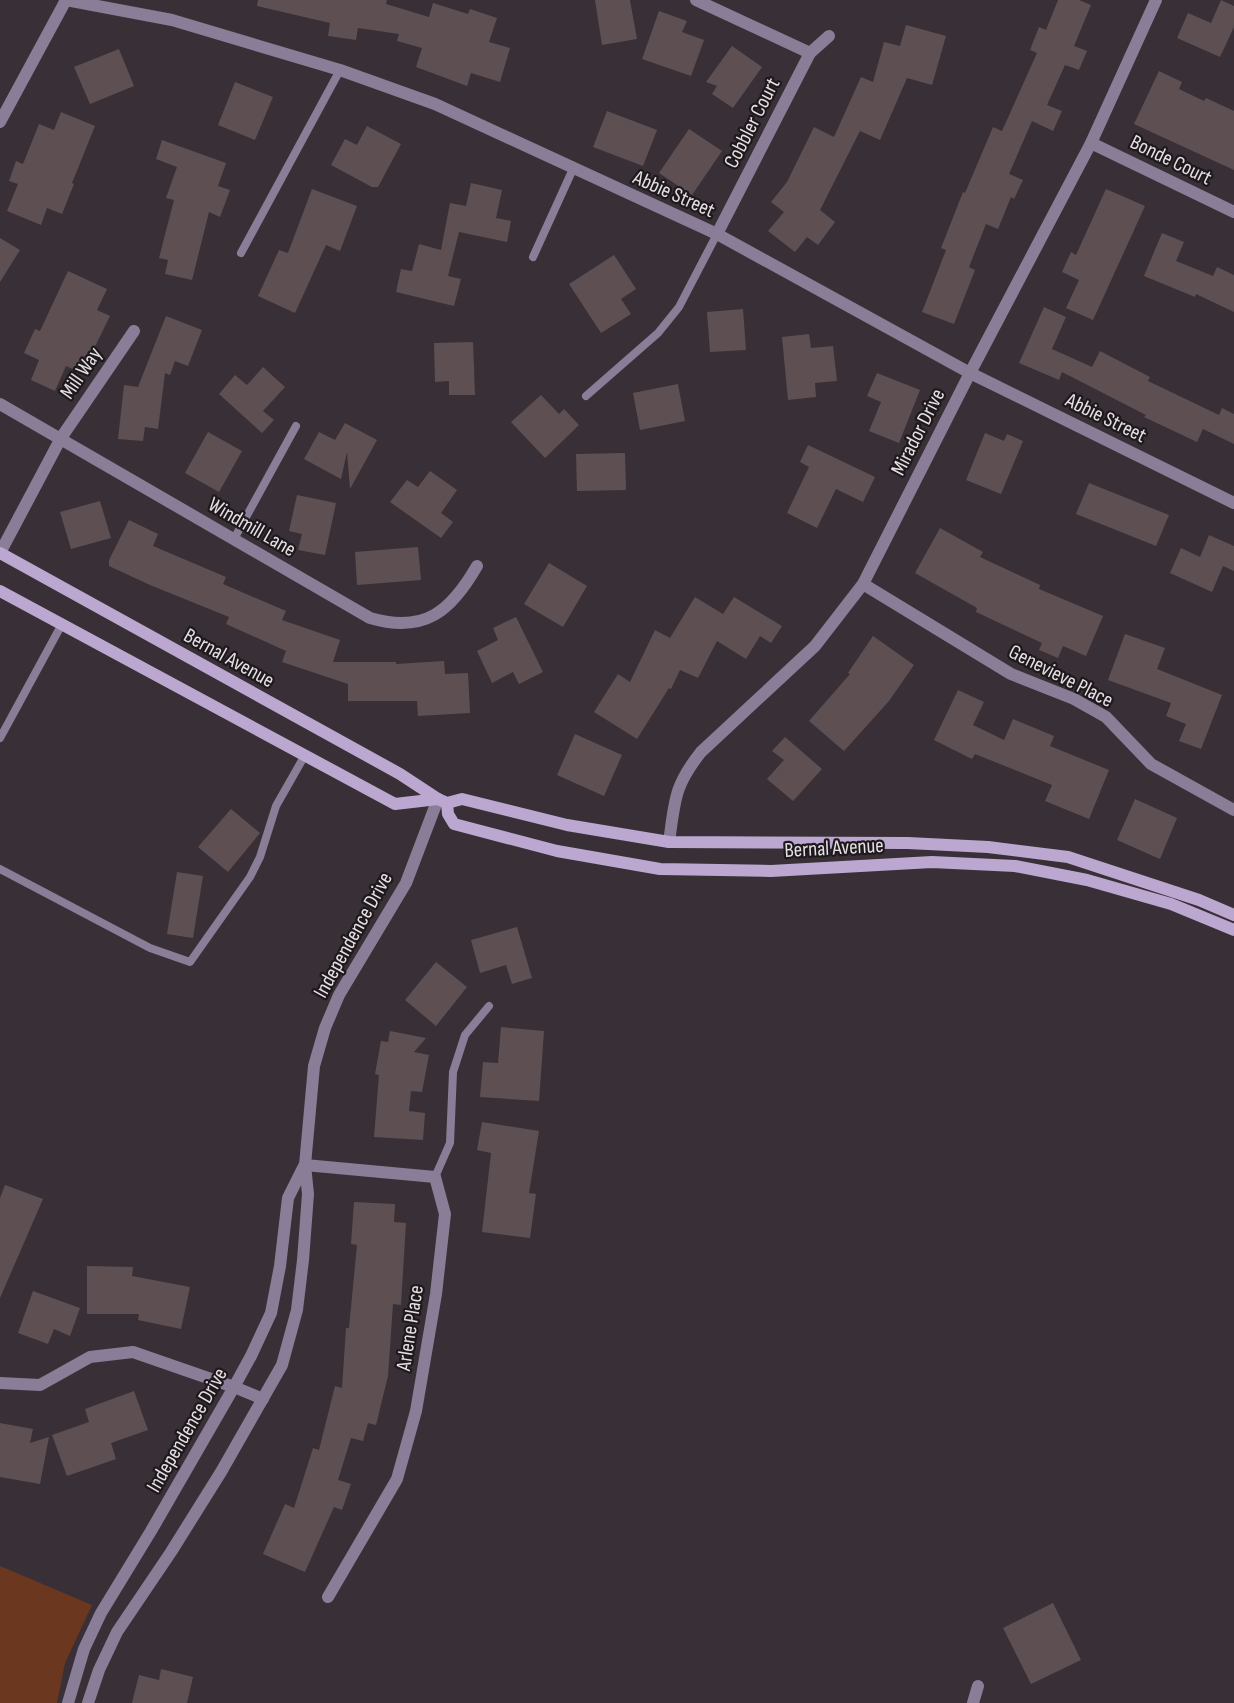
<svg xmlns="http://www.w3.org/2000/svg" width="1234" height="1703" viewBox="0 0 1234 1703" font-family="'Sofia Sans Condensed',sans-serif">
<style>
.green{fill:#6c371f}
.building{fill:#5e5052}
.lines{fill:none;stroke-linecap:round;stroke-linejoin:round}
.service{stroke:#897d97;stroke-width:8}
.minor{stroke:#897d97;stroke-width:12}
.secondary{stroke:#bba7d0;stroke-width:12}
.labels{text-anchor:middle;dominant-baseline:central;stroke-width:4.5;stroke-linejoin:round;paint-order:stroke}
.street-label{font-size:21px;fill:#e6dfe3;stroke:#1d191c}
</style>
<rect width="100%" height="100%" fill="#392f36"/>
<polygon class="green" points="0,1566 92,1605 65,1663 57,1703 0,1703"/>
<g class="building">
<polygon points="258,0 387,0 386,4 429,17 433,3 468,14 470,9 497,18 489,42 510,48 500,82 471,73 467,86 416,67 422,48 397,41 399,34 358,28 356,40 328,36 330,23 257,6"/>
<polygon points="595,0 630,0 637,39 602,45"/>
<polygon points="1058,0 1079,0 1091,5 1074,46 1087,51 1079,70 1065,65 1047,105 1062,111 1053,131 1032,121 1009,174 1023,180 1014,199 1011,197 998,229 986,224 969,267 975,270 954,324 922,312 946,250 941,248 963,192 965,193 993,127 1002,131 1037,53 1030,50 1039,27 1046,30"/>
<polygon points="1221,0 1234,6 1234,27 1220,57 1177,38 1188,13 1211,23"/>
<polygon points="659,11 687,21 682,32 704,40 691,76 642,59"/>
<polygon points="906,25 946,36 932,85 907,78 880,140 860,131 820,210 835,222 818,245 807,237 795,252 768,231 784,212 771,202 787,182 814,127 834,137 861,77 873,82 884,42 900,46"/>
<polygon points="732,46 762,67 733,108 712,94 717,86 706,82"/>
<polygon points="119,49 134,86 90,104 74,67"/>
<polygon points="1159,71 1182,82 1179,89 1204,101 1206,98 1234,111 1234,170 1134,124"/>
<polygon points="235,82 273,97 255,140 218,125"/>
<polygon points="607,111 657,130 643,166 593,147"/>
<polygon points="61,112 95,126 72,183 74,184 62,214 47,208 41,225 7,211 18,184 9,181 16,161 23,164 39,124 54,130"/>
<polygon points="367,126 401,144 378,187 372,187 331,165 345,139 357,145"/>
<polygon points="689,129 722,151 692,195 659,173"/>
<polygon points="162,140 226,163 218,186 230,190 220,217 209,212 192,280 165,274 168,260 159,258 174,200 166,198 177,167 156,159"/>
<polygon points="471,183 502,190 496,218 511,221 507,242 459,232 448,276 461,279 454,306 396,292 401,269 412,271 419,244 441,250 450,203 466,206"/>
<polygon points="312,189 357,206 340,251 326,245 295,313 258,296 279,250 288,253"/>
<polygon points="1106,189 1145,206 1093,320 1066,308 1079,280 1062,272 1071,252 1076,255"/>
<polygon points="1162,233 1184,242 1176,261 1213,276 1217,267 1234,275 1234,312 1196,294 1195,297 1144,276"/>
<polygon points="0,238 20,250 0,282"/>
<polygon points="614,255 636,289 621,299 631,314 601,333 569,284"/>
<polygon points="68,271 107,289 97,310 110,316 82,373 66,366 55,391 31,380 39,360 24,353 35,329 40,331"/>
<polygon points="1044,307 1066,317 1052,349 1092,367 1100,351 1150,377 1148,381 1219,415 1222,408 1234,414 1234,444 1203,429 1197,442 1144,417 1146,415 1062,372 1059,380 1019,363"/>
<polygon points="743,309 746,350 710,352 707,312"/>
<polygon points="166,316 202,330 188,366 175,361 170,375 165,373 158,429 145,427 143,441 118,439 124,385 138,387"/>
<polygon points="809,334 811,348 833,346 837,381 815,383 816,397 788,400 782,337"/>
<polygon points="473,342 475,395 449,395 449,381 435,382 434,343"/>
<polygon points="263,367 285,387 263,411 274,420 262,433 219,394 235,375 247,385"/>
<polygon points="877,373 920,390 899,443 869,431 881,402 867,396"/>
<polygon points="678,384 685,421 640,430 633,393"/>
<polygon points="541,395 559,414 564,409 579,425 545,458 511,422"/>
<polygon points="345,423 377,440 350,489 347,452 341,479 304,459 319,432 335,440"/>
<polygon points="208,432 242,451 219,492 185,473"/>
<polygon points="985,433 1004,441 1007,434 1023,441 1001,494 966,480"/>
<polygon points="808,445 875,477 863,502 836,489 817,528 787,513 809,467 800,462"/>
<polygon points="625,453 626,490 577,491 576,454"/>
<polygon points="430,471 457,490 441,513 453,522 441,538 390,502 407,480 418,487"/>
<polygon points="1089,483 1169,515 1156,546 1076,514"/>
<polygon points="297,495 336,503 325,555 298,550 302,534 289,531"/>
<polygon points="100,501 111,538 71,549 60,512"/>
<polygon points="129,520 158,534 153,546 226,577 223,584 286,611 282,620 340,640 333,662 396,662 396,664 444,661 445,674 468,673 470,713 418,716 417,701 348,701 348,684 282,662 286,651 226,624 229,617 150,585 109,566 109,560"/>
<polygon points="940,528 983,552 980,557 1040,585 1039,589 1103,616 1086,656 1063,646 1058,658 1039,650 1042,643 976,612 977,608 915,573"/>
<polygon points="1209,535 1234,546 1234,571 1223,566 1212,592 1170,573 1181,548 1200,557"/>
<polygon points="418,547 421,580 357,585 355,552"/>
<polygon points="549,563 587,586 563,627 524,604"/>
<polygon points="695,597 723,614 734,597 782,626 771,643 760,636 746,659 717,641 698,678 680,670 671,689 669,688 637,739 594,712 618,674 630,682 655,630 670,638"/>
<polygon points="516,617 543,672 519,684 513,672 492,683 477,651 498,640 493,628"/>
<polygon points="1125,634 1165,648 1157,669 1222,695 1201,749 1179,741 1186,724 1166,716 1171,703 1108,680"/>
<polygon points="873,636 914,665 889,701 844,751 809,721 850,674 848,673"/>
<polygon points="958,690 984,702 973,725 1004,740 1013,719 1054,736 1050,746 1109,770 1089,819 1045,801 1052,785 975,754 972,759 934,740"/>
<polygon points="575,734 622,755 604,796 557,775"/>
<polygon points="785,737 822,769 793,801 767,779 784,760 772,751"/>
<polygon points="1135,799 1177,818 1160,859 1117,840"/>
<polygon points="231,809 260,833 228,872 198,847"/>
<polygon points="177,872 203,876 193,938 167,934"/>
<polygon points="517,927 532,978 512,984 506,965 480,973 471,940"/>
<polygon points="436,962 467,987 436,1026 405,1000"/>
<polygon points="501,1027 544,1031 539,1101 480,1097 483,1062 498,1063"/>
<polygon points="390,1031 426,1038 414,1052 429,1055 422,1092 411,1091 409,1111 425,1113 423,1140 374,1137 379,1075 375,1074 381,1041 388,1042"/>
<polygon points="482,1122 539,1131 529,1193 536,1194 530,1238 482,1232 491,1153 477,1150"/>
<polygon points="5,1185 43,1199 0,1298 0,1198"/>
<polygon points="354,1202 395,1204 394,1222 406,1223 401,1305 393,1304 388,1376 376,1425 368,1423 363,1441 351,1438 338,1480 351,1484 342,1510 334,1507 305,1572 263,1554 285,1504 294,1508 313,1448 319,1450 335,1386 342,1388 346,1328 349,1328 357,1245 351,1244"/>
<polygon points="87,1266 133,1267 132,1276 190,1287 181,1329 138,1320 139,1314 87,1314"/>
<polygon points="33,1291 80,1308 70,1336 54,1329 48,1344 18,1333"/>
<polygon points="134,1391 148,1430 111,1443 116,1459 67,1476 52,1435 89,1422 85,1409"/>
<polygon points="0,1423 33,1429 30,1443 49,1437 40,1484 0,1477"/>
<polygon points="1053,1603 1081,1660 1031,1684 1003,1628"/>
<polygon points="161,1669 193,1677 187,1703 132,1703 139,1675 159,1680"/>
</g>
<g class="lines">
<g class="service">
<polyline points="241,253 340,70"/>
<polyline points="533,257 573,169"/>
<polyline points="586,396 658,333 679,307 717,234"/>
<polyline points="234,539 296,426"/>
<polyline points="0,738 62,624"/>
<polyline points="0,869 150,948 190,962 250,877 260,857 276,806 305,755"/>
<polyline points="435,1177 450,1143 453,1072 465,1035 489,1006"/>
</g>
<g class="minor">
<polyline points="66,0 172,20 340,70 435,104 717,234 970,373 1234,503"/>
<polyline points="696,0 810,53"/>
<polyline points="0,122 66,0"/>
<polyline points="1091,143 1234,212"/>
<polyline points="717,234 810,53 829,36"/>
<path d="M0,404L370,618C425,634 451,611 477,566"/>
<polyline points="0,553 61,438 134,331"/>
<polyline points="863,584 1011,674 1074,699 1106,717 1151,764 1234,810"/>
<path d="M669,842C675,800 674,786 701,752L815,646L863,584L970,373L1091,143L1156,0"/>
<polyline points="305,1165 435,1177 445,1214 436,1294 416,1411 397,1479 328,1597"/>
<polyline points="0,1383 40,1385 90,1357 133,1352 234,1387 263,1399"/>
<polyline points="68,1703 84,1649 101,1613 151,1531 234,1387 251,1356 271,1313 280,1266 288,1198 304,1166"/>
<polyline points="88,1703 99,1670 117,1632 171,1552 221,1472 282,1365 297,1310 303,1260 308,1194 305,1165 314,1066 325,1028 339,995 406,883 438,799"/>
<polyline points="973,1703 978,1686"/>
</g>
<g class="secondary">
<polyline points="0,553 400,774 438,799 447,803 462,799 567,825 669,842 908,843 988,847 1068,857 1199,900 1234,915"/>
<polyline points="0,591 395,804 438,799"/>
<polyline points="447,803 448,814 454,824 557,851 660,869 771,871 932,862 1015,866 1087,880 1171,904 1234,930"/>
</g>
</g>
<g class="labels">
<g class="street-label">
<text transform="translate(752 123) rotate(-63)">Cobbler Court</text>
<text transform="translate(1171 160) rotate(26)">Bonde Court</text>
<text transform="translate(674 194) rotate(24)">Abbie Street</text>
<text transform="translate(81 373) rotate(-56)">Mill Way</text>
<text transform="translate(1106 418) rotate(26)">Abbie Street</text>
<text transform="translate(918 432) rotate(-63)">Mirador Drive</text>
<text transform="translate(252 527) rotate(30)">Windmill Lane</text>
<text transform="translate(229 658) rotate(29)">Bernal Avenue</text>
<text transform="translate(1061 676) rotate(27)">Genevieve Place</text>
<text transform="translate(834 848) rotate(-3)">Bernal Avenue</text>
<text transform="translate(353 935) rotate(-61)">Independence Drive</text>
<text transform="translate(410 1328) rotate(-81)">Arlene Place</text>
<text transform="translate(187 1430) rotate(-60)">Independence Drive</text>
</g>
</g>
</svg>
